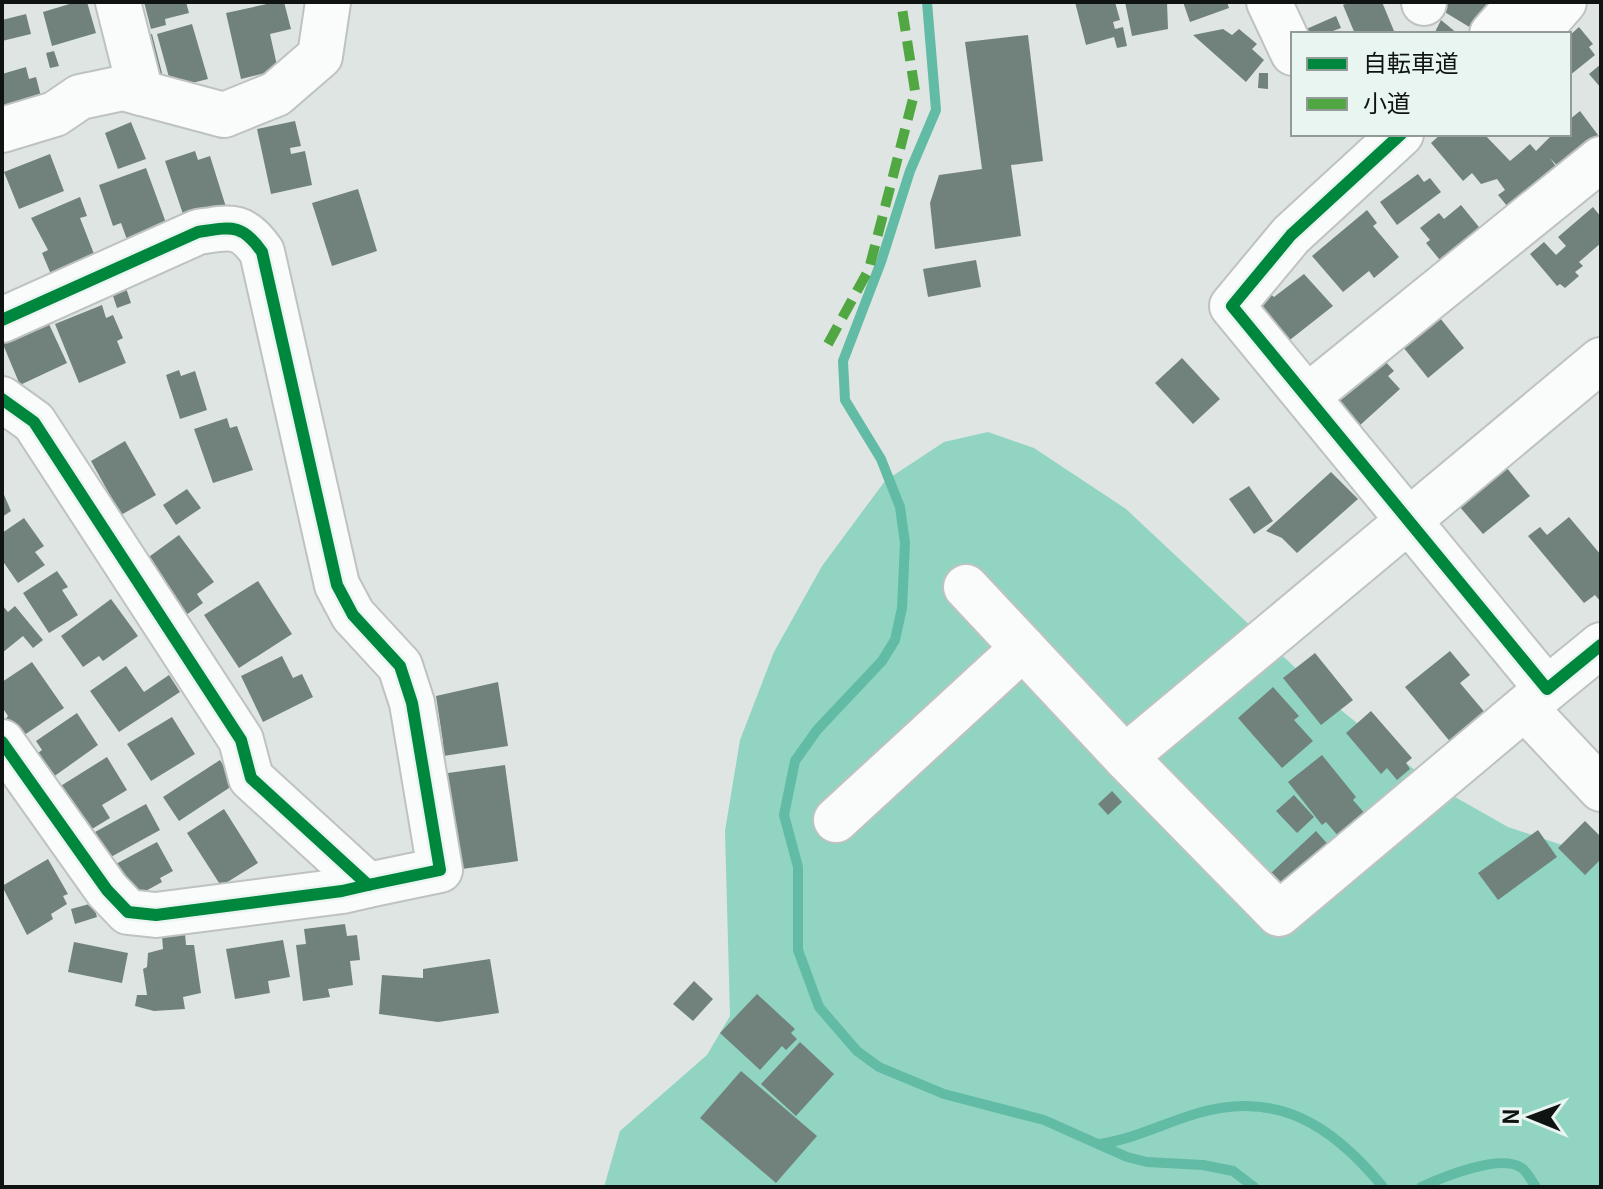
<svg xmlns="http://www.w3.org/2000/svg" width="1603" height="1189" viewBox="0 0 1603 1189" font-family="Georgia,'Noto Sans JP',serif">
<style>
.forest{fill:#91d4c2}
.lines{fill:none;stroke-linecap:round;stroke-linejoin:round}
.stream{stroke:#62bba4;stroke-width:10}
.building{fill:#71827d}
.minor-casing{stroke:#bec3c1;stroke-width:48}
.minor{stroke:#fafbfb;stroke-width:44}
.quiet{stroke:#51a842;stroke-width:10;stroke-dasharray:20 10;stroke-linecap:butt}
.cycleway-casing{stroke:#e9f5f1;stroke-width:17}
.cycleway{stroke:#00873e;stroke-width:12}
</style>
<rect width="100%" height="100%" fill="#dfe5e2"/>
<polygon class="forest" points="988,432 1034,448 1126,509 1336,706 1432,784 1508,827 1577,850 1601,851 1601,1187 604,1187 620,1131 707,1055 730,1016 725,831 740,740 774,652 822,566 885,481 944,442"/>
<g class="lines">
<g class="stream">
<polyline points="927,2 936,110 910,171 881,262 843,361 845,400 881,459 900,507 905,543 902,608 895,640 882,661 817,730 795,761 784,815 798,867 798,950 819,1007 857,1051 879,1067 944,1094 1044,1120 1127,1157 1147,1162 1203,1165 1233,1171 1254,1187"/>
<path d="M1100,1144C1134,1139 1162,1124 1195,1114C1277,1089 1332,1125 1383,1187"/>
<path d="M1421,1187C1443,1177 1499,1154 1520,1167C1527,1170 1531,1181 1536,1187"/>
</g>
</g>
<g class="building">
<polygon points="76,2 87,2 96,33 52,46 43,12"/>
<polygon points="144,2 186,2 189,13 165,19 166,25 151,29"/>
<polygon points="276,2 284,2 291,29 270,34 278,70 241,79 226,13"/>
<polygon points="1075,2 1115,2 1120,20 1113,22 1115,29 1123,27 1127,46 1117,48 1114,37 1086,45"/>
<polygon points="1125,2 1167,2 1168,29 1132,36"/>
<polygon points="1183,2 1227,2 1229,8 1190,22"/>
<polygon points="1350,2 1382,2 1394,31 1355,34 1343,5"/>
<polygon points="1442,2 1488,2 1471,28 1438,8"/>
<polygon points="26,14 31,34 2,41 2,20"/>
<polygon points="1336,16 1341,28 1333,31 1334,34 1295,34"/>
<polygon points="1441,20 1458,34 1434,34"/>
<polygon points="192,24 208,79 172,88 157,34"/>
<polygon points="1579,27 1593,44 1589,47 1595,55 1569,76 1569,36"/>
<polygon points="1223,29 1232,35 1239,29 1257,44 1252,49 1264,60 1246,82 1193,35"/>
<polygon points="152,34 164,81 150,85 139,38"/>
<polygon points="1028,35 1043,161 1011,165 1021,236 935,249 930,203 939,175 982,169 965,42"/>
<polygon points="54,51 59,66 50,68 46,53"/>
<polygon points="1601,64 1601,88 1589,74"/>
<polygon points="26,67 29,79 36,77 43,104 2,119 2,74"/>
<polygon points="1259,73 1268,73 1268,89 1258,88"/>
<polygon points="1580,111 1601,139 1563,172 1550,158 1557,168 1508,207 1498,195 1505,190 1497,179 1481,184 1472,173 1463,181 1431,143 1441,134 1484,134 1510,161 1530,144 1536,151 1553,134 1569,134 1569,120"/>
<polygon points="295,121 301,146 290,148 291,154 305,151 312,185 271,194 257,129"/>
<polygon points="131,122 146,159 118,169 105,133"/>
<polygon points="195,151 198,160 210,156 226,207 185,220 165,161"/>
<polygon points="50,154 64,191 19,209 4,172"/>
<polygon points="146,168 169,231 129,245 121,223 113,226 99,185"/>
<polygon points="1418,174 1424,182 1430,178 1441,192 1397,225 1380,202"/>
<polygon points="358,189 377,251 332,266 312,203"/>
<polygon points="80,197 87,216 80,218 96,259 53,279 42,253 48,250 31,218"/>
<polygon points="1461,205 1483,232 1444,265 1426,243 1430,240 1420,228 1439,213 1444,219"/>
<polygon points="1593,207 1601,217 1601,243 1579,262 1583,266 1575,272 1579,276 1565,288 1560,284 1557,286 1530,254 1544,242 1556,255 1566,246 1558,237"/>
<polygon points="1367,210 1377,223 1373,226 1399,257 1374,278 1369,271 1343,292 1312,256"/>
<polygon points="976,260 981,287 928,297 923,269"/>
<polygon points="1304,274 1333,306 1286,343 1255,313 1268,292 1274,297"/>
<polygon points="124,282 131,303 117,308 110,287"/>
<polygon points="102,305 106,318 113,315 123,338 117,341 126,363 79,383 55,324"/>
<polygon points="1432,308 1464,348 1428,378 1395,337"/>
<polygon points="48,322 67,363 20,385 2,342"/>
<polygon points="1374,349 1394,371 1388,376 1400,389 1358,427 1335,402"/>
<polygon points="1182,358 1220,399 1193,424 1155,383"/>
<polygon points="179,370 181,376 195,371 207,410 180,419 166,375"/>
<polygon points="227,418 230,428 237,426 253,470 213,483 194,429"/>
<polygon points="125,441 156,495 121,515 91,461"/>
<polygon points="1506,467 1530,496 1483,534 1459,506"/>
<polygon points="1331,472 1358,499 1297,553 1282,538 1266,531"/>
<polygon points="1249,486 1273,521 1254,534 1229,499"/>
<polygon points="187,489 201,508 176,525 163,505"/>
<polygon points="2,490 11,511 2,517"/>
<polygon points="1569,517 1601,555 1601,602 1595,595 1584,603 1528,536 1540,527 1547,535"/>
<polygon points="24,518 44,546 35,552 45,565 18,583 2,560 2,533"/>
<polygon points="179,535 214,582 197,594 203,603 179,620 168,606 176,600 146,559"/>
<polygon points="57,571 68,587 62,590 78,615 49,633 23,593"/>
<polygon points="258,581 292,634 239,668 204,615"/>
<polygon points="111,599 138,636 103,661 99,656 83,667 61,636"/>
<polygon points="2,605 8,612 15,606 43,640 33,648 23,636 2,653"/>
<polygon points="1450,651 1470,675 1460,683 1487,715 1452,744 1405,687"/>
<polygon points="1315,653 1353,700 1321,725 1283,678"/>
<polygon points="282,656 293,678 302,674 313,697 263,722 241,676"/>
<polygon points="32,662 64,708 14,742 2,724 8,716 2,707 2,682"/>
<polygon points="126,666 144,692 169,675 180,692 119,732 90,691"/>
<polygon points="498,682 508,746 437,757 435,744 443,742 436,696"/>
<polygon points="1273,687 1299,716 1294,720 1313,741 1282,768 1238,718"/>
<polygon points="1371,711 1412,758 1406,763 1410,769 1397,780 1387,768 1381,774 1346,733"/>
<polygon points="77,713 98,745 49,780 33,757 42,750 36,741"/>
<polygon points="172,717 195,754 151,781 127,744"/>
<polygon points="1322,755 1356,797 1353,800 1367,816 1340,838 1326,822 1322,825 1288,782"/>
<polygon points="107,757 127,790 102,805 110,818 79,837 59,787"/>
<polygon points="220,760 235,784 179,821 163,797"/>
<polygon points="505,765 518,861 455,870 441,774"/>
<polygon points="1112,791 1122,802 1108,815 1098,804"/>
<polygon points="1294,795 1314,817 1297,833 1276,811"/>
<polygon points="146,804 160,830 109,858 95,832"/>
<polygon points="224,809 258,863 221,886 187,833"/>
<polygon points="1585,821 1601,837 1601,859 1585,875 1558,848"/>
<polygon points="1538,830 1557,857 1498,900 1478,873"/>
<polygon points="1316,831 1333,850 1286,892 1270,874"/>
<polygon points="157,842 173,871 160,878 162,882 133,898 114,865"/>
<polygon points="48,859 68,894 63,896 67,904 51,914 53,919 27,935 2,886"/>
<polygon points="93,903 97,917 75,924 71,909"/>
<polygon points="345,924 347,936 357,935 360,960 350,961 353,985 328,989 330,997 303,1001 296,945 306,944 304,929"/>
<polygon points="185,933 186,945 194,945 201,993 183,997 185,1009 154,1011 135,1006 137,995 147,995 143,969 147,967 148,953 163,949 162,936"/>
<polygon points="283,940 290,977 268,981 270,993 235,999 226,949"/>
<polygon points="74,942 128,953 122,983 68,972"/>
<polygon points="490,959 499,1013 438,1022 379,1014 382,975 423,978 423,969"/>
<polygon points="694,981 713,999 693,1021 673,1004"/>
<polygon points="757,994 795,1029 791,1033 797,1039 786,1050 782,1046 760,1070 720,1033"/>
<polygon points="800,1042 834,1074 796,1116 761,1084"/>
<polygon points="741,1071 817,1136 776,1183 700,1118"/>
</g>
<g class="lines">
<defs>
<g id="minor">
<polyline points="118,2 141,93"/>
<polyline points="1269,2 1293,53"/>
<polyline points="1424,3 1424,2"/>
<polyline points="1492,34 1520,2"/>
<polyline points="1536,34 1564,2"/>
<polyline points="2,130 55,114 80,97 123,88 224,115 276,94 320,56 328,2"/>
<polyline points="1401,134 1291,235 1232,306 1547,689 1601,645"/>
<path d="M2,320L198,232C231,227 242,223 262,252L337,585L353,615L400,666L412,703L440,870L368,885"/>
<polyline points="1308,396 1601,159"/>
<polyline points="2,399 34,422 241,740 251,778 368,885 342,891 156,915 128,912 107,890 2,742"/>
<polyline points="966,587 1125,757 1279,914 1547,689"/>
<polyline points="1525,708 1601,789"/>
<polyline points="1125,757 1601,360"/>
<polyline points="836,820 1023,648"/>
</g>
</defs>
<use href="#minor" class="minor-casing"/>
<use href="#minor" class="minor"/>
<polyline class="quiet" points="828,344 869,269 915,91 901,2"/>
<defs>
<g id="cycleway">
<polyline points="1401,134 1291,235 1232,306 1547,689 1601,645"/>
<path d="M2,320L198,232C231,227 242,223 262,252L337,585L353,615L400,666L412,703L440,870L368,885"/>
<polyline points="2,399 34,422 241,740 251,778 368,885 342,891 156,915 128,912 107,890 2,742"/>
</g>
</defs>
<use href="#cycleway" class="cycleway-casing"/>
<use href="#cycleway" class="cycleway"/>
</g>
<rect width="1603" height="1189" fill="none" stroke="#0f1311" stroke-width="8"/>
<rect x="1291" y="32" width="280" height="104" fill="#e9f5f1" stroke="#929b97" stroke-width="2"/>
<rect x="1307" y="58" width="40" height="12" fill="#00873e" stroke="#929b97" stroke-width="2"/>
<text x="1363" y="72" font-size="24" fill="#0f1311">自転車道</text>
<rect x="1307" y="98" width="40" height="12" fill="#51a842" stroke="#929b97" stroke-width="2"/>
<text x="1363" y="112" font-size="24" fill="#0f1311">小道</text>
<g transform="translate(1531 1117) rotate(271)" stroke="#e9f5f1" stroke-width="6" paint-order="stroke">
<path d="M0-6L14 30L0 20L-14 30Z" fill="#0f1311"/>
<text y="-12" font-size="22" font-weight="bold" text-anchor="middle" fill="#0f1311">N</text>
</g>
</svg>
